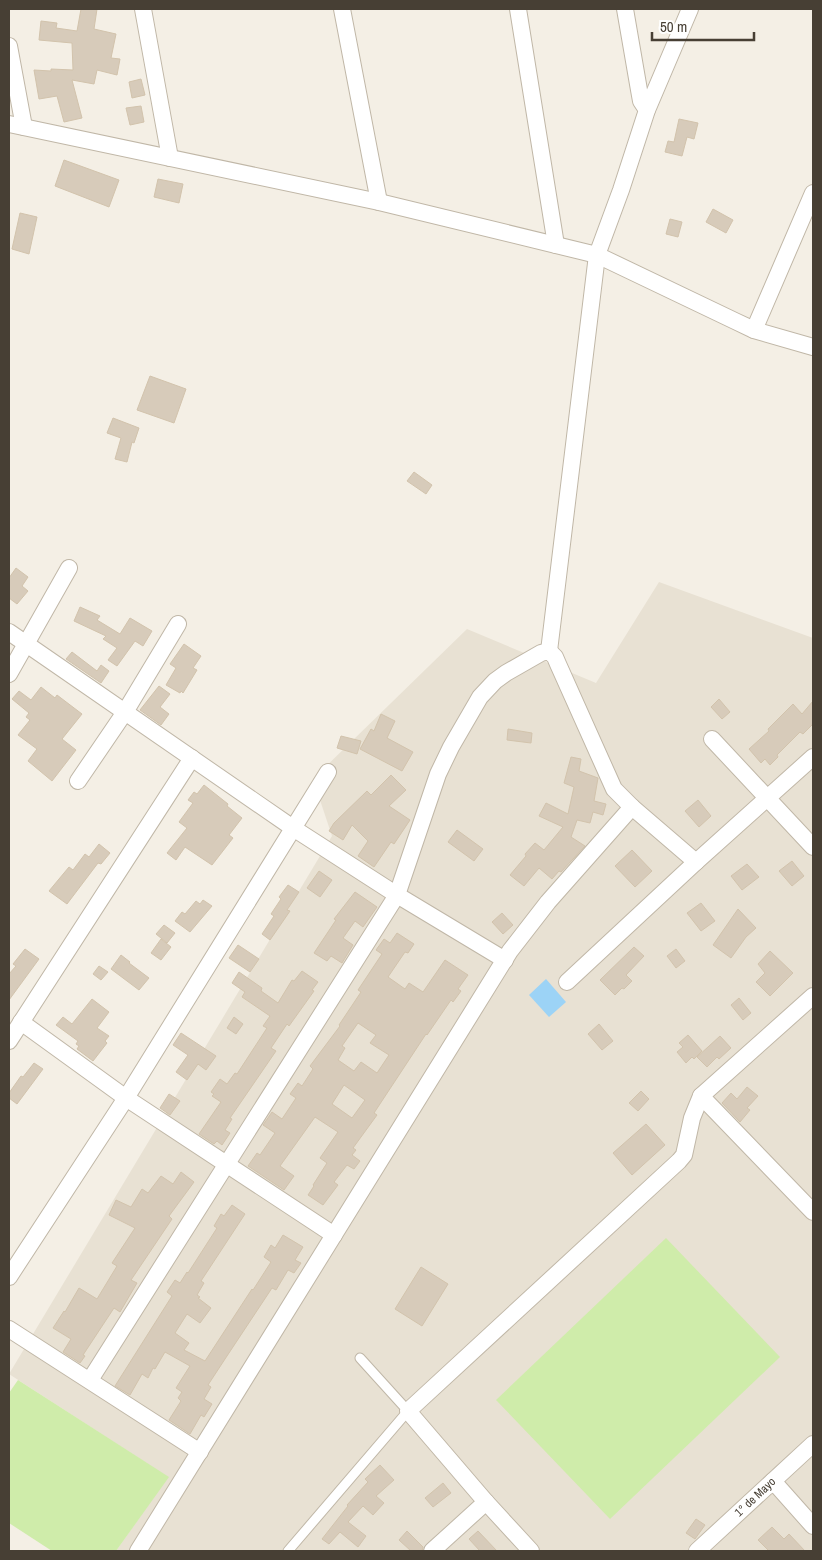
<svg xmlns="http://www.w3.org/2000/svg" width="822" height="1560" viewBox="0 0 822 1560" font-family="'Archivo Narrow',sans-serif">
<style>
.residential{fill:#e8e1d3}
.green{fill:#cfecaa}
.water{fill:#9cd3f6}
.building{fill:#d7cbba;stroke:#d2c3ac;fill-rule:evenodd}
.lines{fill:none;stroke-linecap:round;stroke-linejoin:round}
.service-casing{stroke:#c0b7a7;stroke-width:11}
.minor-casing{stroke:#c0b7a7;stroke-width:18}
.service{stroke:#fff;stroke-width:9}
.minor{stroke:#fff;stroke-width:16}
.labels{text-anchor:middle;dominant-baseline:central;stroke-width:5;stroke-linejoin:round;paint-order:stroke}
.street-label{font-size:12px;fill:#473f34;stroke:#fff}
</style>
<rect width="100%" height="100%" fill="#f4efe5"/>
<polygon class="residential" points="659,582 813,638 813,1551 116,1551 168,1477 9,1374 332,836 313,779 467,629 596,683"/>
<g class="green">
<polygon points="666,1238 780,1357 610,1519 496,1400"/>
<polygon points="18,1380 169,1477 116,1551 52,1551 9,1523 9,1393"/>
</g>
<polygon class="water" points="546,979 566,1002 549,1017 529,995"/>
<g class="building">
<polygon points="81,9 97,9 94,29 116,34 111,58 120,59 117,75 97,70 94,84 72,80 82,118 64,122 57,96 39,99 34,70 51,71 51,69 73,70 72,43 39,40 41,21 57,23 56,28 77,31"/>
<polygon points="141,79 145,95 132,98 129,82"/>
<polygon points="141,106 144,122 130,125 126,108"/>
<polygon points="679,119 698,123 694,139 687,137 682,156 665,152 668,141 674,142"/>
<polygon points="64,160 119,180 109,207 55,186"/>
<polygon points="158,179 183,184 179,203 154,197"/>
<polygon points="713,209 733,220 726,233 706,222"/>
<polygon points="20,213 37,217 29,254 12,249"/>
<polygon points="670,219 682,222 678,237 666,234"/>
<polygon points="150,376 186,389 174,423 137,410"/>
<polygon points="113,418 139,428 134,443 132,442 127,462 115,459 121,438 107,433"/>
<polygon points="414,472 432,485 426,494 407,481"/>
<polygon points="16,568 28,577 22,586 28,591 17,604 9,598 9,578"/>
<polygon points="80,607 100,616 97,620 120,634 130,618 152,631 143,646 135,641 117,666 108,660 117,648 103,639 106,636 74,621"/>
<polygon points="184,644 201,656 193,668 197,670 183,693 181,691 180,693 166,685 176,668 170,664"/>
<polygon points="72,652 97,671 101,665 109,671 101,683 66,659"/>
<polygon points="159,686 170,694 160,707 169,714 161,725 140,710"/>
<polygon points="41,687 55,698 57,695 82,714 62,739 76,750 52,781 28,761 37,749 18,735 30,720 26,717 29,713 12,699 19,691 31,700"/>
<polygon points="719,699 730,712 722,719 711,707"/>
<polygon points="813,701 813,724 803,734 800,732 777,755 778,757 770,765 765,759 761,763 749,749 769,731 768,729 793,704 802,714"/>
<polygon points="381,714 395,721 387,738 413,752 402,771 360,749 371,729 374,731"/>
<polygon points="508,729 532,733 531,743 507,740"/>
<polygon points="341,736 361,741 357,754 337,748"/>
<polygon points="571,757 581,759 579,771 598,778 594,801 606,804 603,815 593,812 590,823 577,820 571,837 585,846 561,872 559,871 552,879 539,868 524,886 510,875 526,856 525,854 535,843 544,850 563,827 539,816 546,803 568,814 574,787 564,783"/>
<polygon points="391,775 406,790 389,806 410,820 394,844 391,842 374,867 358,856 368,841 352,825 343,840 329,831 334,823 367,791 371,795"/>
<polygon points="204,785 228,804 227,806 242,818 229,835 233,838 212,865 185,847 176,860 167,853 187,828 179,822 193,803 188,800 194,792 197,794"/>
<polygon points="698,800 711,816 699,827 685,811"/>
<polygon points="457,830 483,849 474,861 448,842"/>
<polygon points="99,844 110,853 101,864 98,863 67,904 49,891 69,867 73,870 85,854 89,857"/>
<polygon points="632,850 652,871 635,887 615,866"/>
<polygon points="792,861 804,876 792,886 779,871"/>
<polygon points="747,864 759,877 742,890 731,876"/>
<polygon points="319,871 332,880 320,897 307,888"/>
<polygon points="288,885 299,892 287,910 290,911 270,940 262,934 274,916 271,914 281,899 279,897"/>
<polygon points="355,892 377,907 363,927 355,921 343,938 353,945 342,963 331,956 327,961 314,953 336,920 334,919"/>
<polygon points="203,900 212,906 190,932 175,921 182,912 185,914 196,901 200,904"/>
<polygon points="701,903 715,921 701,931 687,913"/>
<polygon points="738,909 756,928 746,937 731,958 713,945"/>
<polygon points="502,913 513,925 503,934 492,922"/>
<polygon points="164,925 175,933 167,943 156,934"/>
<path d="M397,933L414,944L408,953L405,952L388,977L405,989L409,983L423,992L445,960L468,975L458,989L461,991L453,1002L451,1000L427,1035L426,1034L374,1113L377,1115L353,1148L356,1150L352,1155L360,1161L354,1169L347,1165L334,1182L338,1185L323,1205L308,1195L314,1186L313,1185L327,1163L320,1158L338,1132L315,1117L280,1166L294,1176L284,1190L248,1166L257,1153L260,1155L275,1133L263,1125L272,1112L282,1119L296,1098L290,1094L298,1083L302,1086L313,1069L310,1066L340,1026L339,1025L361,992L358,990L382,954L376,950L384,939L390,943ZM358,1023L376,1035L370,1043L389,1055L377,1073L361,1062L354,1071L338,1060L345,1048L342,1046ZM344,1085L365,1100L352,1118L332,1104Z"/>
<polygon points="161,939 171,947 161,960 151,953"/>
<polygon points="238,945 259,959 250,972 229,958"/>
<polygon points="634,947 644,956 626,975 632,981 624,989 622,988 615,995 600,980"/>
<polygon points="25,949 39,959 9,1000 9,974 16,966 13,964"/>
<polygon points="676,949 685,961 676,968 667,956"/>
<polygon points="770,951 793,973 770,996 756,982 765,973 758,964"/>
<polygon points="121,955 130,962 129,963 149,978 139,990 111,969"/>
<polygon points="99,966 108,972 101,980 93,974"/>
<polygon points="302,971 318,982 312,990 314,991 289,1026 287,1024 271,1048 276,1051 230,1118 232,1119 225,1130 230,1133 222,1145 217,1141 214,1144 199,1134 221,1102 212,1096 214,1094 211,1092 220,1079 227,1084 235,1073 237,1074 267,1028 263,1026 270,1016 242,997 245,992 232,983 239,972 262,988 261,991 278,1003 292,980 294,981"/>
<polygon points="739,998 751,1013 743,1020 731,1005"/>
<polygon points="92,999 109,1012 97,1028 109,1036 105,1041 107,1043 93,1061 77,1049 79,1046 76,1044 78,1041 56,1025 63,1017 72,1024"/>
<polygon points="234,1017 243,1024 236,1034 227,1028"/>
<polygon points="599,1024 613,1041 602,1050 588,1034"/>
<polygon points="181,1033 216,1056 206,1070 198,1064 187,1080 176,1072 188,1055 173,1045"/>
<polygon points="688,1035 702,1051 694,1059 692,1057 686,1063 677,1052 683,1047 679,1043"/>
<polygon points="720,1036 731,1048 719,1059 717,1057 707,1067 697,1057"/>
<polygon points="34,1063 43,1069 17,1104 9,1098 9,1093 21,1076 23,1077"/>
<polygon points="747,1087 758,1096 747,1108 750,1110 740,1122 722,1103 731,1093 737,1099"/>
<polygon points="641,1091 649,1099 638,1111 629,1103"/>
<polygon points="169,1094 180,1101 170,1115 160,1108"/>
<polygon points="646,1124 665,1145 632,1175 613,1153"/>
<polygon points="181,1172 194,1182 169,1216 172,1219 131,1280 137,1283 120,1312 114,1308 83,1355 85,1356 80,1363 63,1352 71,1339 53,1328 64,1311 65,1312 79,1288 97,1299 117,1266 112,1263 135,1228 109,1215 116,1200 131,1207 142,1189 148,1193 161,1176 173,1184"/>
<polygon points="232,1205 245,1214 201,1281 204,1283 197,1295 200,1297 198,1298 211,1308 200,1323 187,1314 175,1333 189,1343 184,1350 205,1361 252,1289 253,1290 271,1262 264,1257 271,1245 275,1248 283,1235 303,1247 295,1260 301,1263 294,1273 288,1270 276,1290 272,1288 225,1359 208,1385 211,1387 204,1399 212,1404 204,1417 201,1415 190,1434 169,1420 181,1401 178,1398 182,1392 176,1388 190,1366 165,1352 155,1369 153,1368 148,1378 142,1374 130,1395 115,1386 172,1296 167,1292 175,1280 180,1283 187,1272 188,1273 217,1228 214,1226 221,1214 224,1216"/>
<polygon points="421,1267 448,1284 422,1326 395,1309"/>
<polygon points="380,1465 394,1480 376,1496 384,1503 373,1515 363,1506 348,1522 366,1536 358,1547 340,1532 329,1544 322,1539 348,1506 347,1505 368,1482 365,1479"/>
<polygon points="443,1483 451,1493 433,1507 425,1498"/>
<polygon points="696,1519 705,1525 695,1539 686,1533"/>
<polygon points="772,1527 784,1539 789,1534 805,1551 769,1551 758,1540"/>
<polygon points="407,1531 423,1547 422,1551 411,1551 399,1540"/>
<polygon points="478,1531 497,1551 480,1551 469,1539"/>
</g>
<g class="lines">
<defs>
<polyline id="service" points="288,1551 408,1411 360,1358"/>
<g id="minor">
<polyline points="143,9 170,158"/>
<polyline points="342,9 379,202"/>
<polyline points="518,9 556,245"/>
<polyline points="625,9 639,90 641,101 647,110"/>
<polyline points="9,46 24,127"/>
<polyline points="9,124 379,202 597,255 735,321 754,330 813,347"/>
<polyline points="754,330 813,193"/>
<polyline points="9,632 293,828 397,895 505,960"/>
<polyline points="549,651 597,255 621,190 647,110 690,9"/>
<polyline points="9,674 69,568"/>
<polyline points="712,739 813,847"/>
<polyline points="78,781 125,712 178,624"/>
<polyline points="567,982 696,862 813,757"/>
<polyline points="21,1022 126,1098 334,1235"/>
<polyline points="9,1041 192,758"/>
<polyline points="701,1096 813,1212"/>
<polyline points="9,1277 126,1098 328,772"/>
<polyline points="9,1329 200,1452"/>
<polyline points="90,1380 397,895 438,774 451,747 480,697 495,681 506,673 541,653 549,651 555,657 558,664 614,789 632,807 696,862"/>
<polyline points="773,1481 813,1526"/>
<polyline points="138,1551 510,951 548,902 632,807"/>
<polyline points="432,1551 486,1502"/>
<polyline points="531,1551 486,1502 408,1411 679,1161 684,1155 692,1118 701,1096 813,996"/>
<polyline points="697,1551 813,1444"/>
</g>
</defs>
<use href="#service" class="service-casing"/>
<use href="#minor" class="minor-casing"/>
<use href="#service" class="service"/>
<use href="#minor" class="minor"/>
</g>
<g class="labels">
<g class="street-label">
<text transform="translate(755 1497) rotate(-43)">1° de Mayo</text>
</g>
</g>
<rect width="822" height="1560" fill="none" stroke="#473f34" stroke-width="20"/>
<path d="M652 32v8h102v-8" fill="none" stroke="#473f34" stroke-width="2.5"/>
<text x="660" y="32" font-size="15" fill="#473f34" stroke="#ffffff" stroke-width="4" paint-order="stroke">50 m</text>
</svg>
